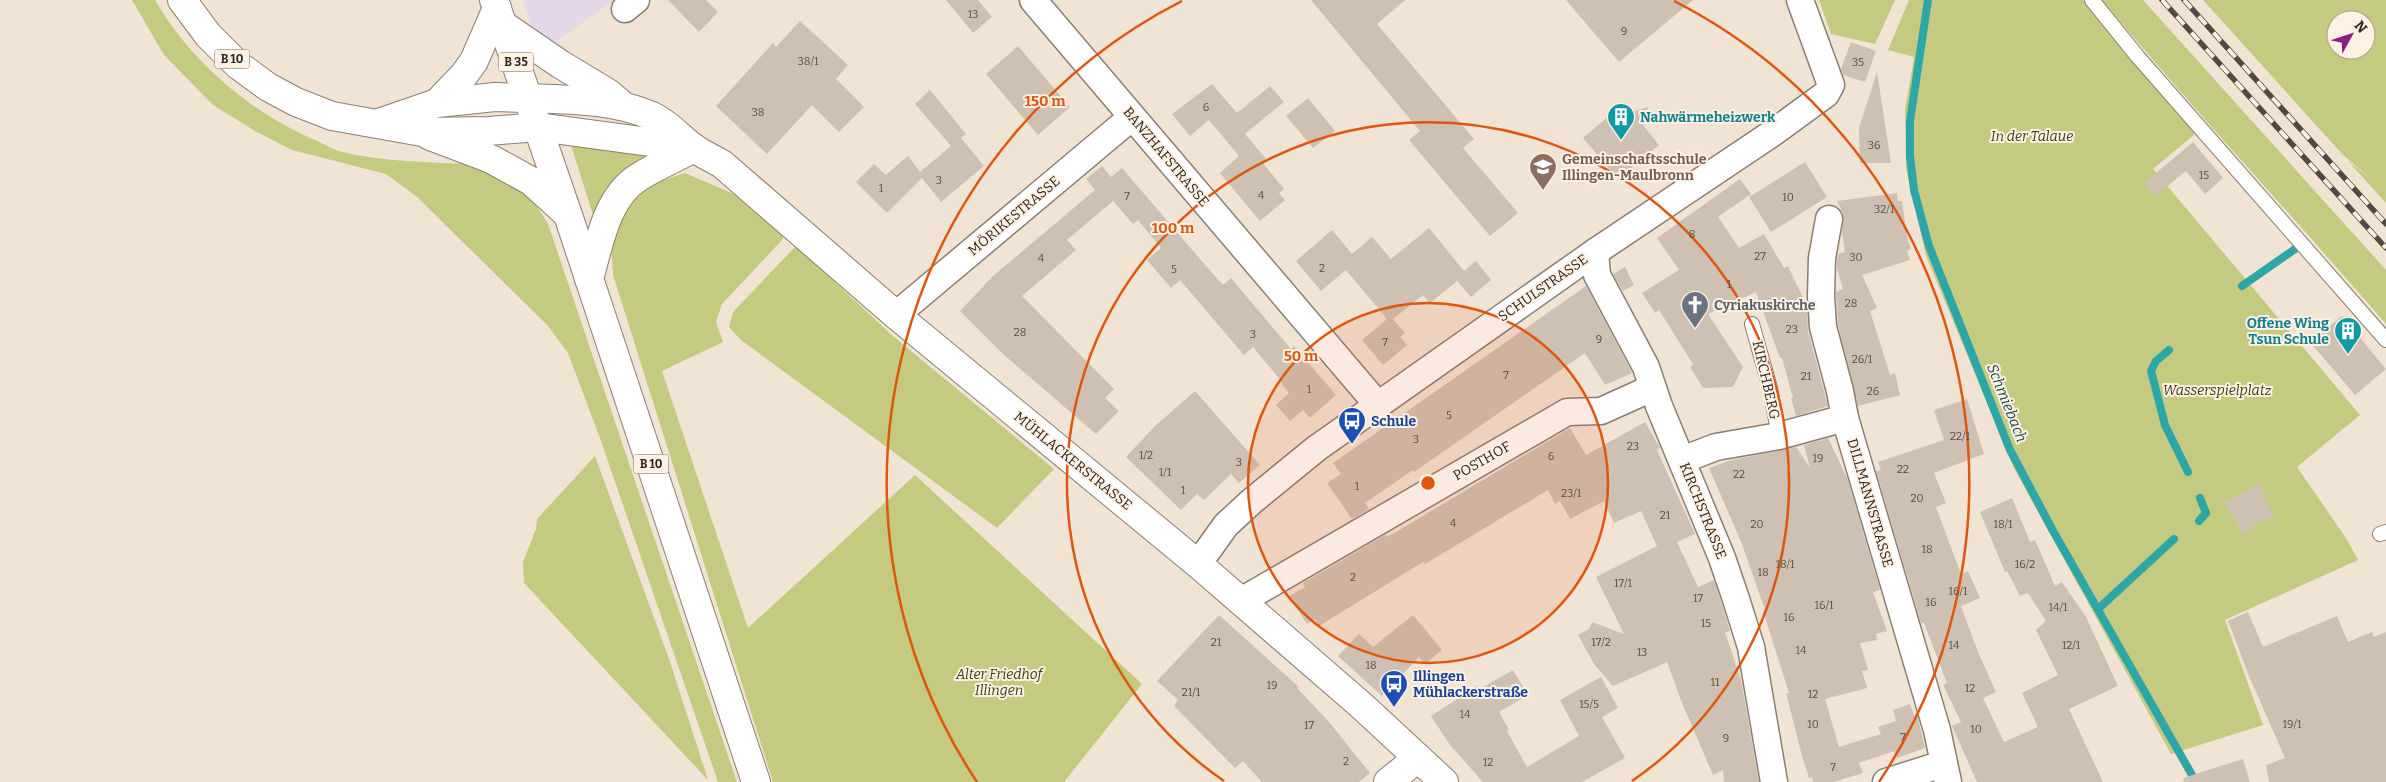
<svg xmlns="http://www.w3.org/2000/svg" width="2386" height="782" viewBox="0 0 2386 782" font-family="Bitter,serif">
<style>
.commercial{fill:#e4d7ea}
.green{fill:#c4ca7f;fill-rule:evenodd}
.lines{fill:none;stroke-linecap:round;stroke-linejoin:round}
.stream{stroke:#2ca6a7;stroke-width:8}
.building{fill:#cec1b3}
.service-casing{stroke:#8a7e71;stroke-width:16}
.minor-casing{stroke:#8a7e71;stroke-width:29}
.tertiary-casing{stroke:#8a7e71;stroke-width:30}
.primary-casing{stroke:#8a7e71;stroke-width:30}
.service{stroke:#fff;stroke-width:14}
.minor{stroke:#fff;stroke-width:26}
.tertiary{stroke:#fff;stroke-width:28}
.primary{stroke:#fff;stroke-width:28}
.rail-casing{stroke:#514a43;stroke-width:5.5}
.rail{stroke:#fff1e3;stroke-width:4;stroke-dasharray:11;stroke-linecap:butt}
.ring{fill:none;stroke:#df560d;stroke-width:2.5}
.labels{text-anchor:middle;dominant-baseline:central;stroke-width:4;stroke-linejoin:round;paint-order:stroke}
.number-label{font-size:11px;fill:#544e46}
.shield{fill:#fff1e3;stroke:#6b645c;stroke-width:1}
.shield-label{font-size:12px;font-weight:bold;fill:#2c2722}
.culture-label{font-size:14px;font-weight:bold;fill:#0d838f;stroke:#fff1e3;text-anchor:start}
.park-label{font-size:14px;font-style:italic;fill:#3a3c1a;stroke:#fff1e3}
.street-label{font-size:14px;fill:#2c2722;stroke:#fff1e3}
.education-label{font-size:14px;font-weight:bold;fill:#785e54;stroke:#fff1e3;text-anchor:start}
.worship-label{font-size:14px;font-weight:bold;fill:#5b616d;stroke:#fff1e3;text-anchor:start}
.transit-label{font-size:14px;font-weight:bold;fill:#164399;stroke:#fff1e3;text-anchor:start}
.water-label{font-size:15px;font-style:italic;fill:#154848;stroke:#fff1e3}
.centre{fill:#df560d;stroke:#fff1e3;stroke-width:2.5}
.ring-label{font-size:15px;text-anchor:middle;font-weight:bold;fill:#df560d;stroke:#fff1e3;stroke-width:4;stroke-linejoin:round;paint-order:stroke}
</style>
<rect width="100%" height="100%" fill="#f2e4d5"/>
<polygon class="commercial" points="523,0 615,0 552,44 533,30"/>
<g class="green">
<path d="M132,0H155C191,62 250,112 315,140C324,144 333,150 343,152C375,160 407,161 441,163C461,164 481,163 500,171C518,179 539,208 548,224L737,782H718L600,438L568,353L548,326L416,196L386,174L292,150L255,131L213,105L164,55Z"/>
<polygon points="1819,0 1895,0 1875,44 1831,34"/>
<polygon points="1909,0 2083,0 2195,134 2153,169 2360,415 2297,467 2346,538 2358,560 2225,620 2263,725 2171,754 2015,470 1926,256 1906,169 1905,110 1914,57 1888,50"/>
<path d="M2102,0H2143L2386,270V324C2292,215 2194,110 2102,0Z"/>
<path d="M2203,0H2386V203L2348,161L2372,180L2343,155ZM2336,20H2366V50H2336Z"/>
<polygon points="571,145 650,155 597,214 593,215"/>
<polygon points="685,173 736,195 783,231 783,239 722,304 716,322 723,342 662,371 748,628 915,475 1142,684 1064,782 773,782 613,275 611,243 622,209 644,186"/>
<polygon points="796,246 894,337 1054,469 997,528 741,340 729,327 733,312"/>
<polygon points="595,456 669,659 708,780 524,583 523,562 536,529 537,519"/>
</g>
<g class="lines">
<g class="stream">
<polyline points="1928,0 1910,121 1910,156 1914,190 1929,246 2010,450 2052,529 2196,782"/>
<polyline points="2242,286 2295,249"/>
<polyline points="2169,350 2156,361 2151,371 2165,425 2188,472"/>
<polyline points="2199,521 2206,513 2200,498"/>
<polyline points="2098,609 2174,539"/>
</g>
</g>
<g class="building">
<polygon points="668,0 706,0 718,12 699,32"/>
<polygon points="946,0 978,0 992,17 973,33"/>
<polygon points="1311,0 1405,0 1377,24 1474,139 1463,148 1518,213 1490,236 1409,140 1420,131"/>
<polygon points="1566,0 1693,0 1619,62"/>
<polygon points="800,21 848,65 836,79 864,107 839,132 812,105 767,154 716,106 773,43 776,47"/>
<polygon points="1851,42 1876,51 1865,82 1843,75 1841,69"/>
<polygon points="1018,46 1070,107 1038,135 986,74"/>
<polygon points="1877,72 1891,163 1860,163 1859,128"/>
<polygon points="1212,84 1237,113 1270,86 1284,102 1245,134 1266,159 1262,162 1284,189 1279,193 1285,200 1260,221 1220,173 1239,156 1209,120 1190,136 1172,114"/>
<polygon points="930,90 966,134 961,138 984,166 941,202 922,178 887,213 856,182 874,164 886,175 908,156 920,172 951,146 915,104"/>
<polygon points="1308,98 1335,131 1313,148 1286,116"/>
<polygon points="1624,103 1632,112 1648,107 1643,125 1659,145 1618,179 1583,138"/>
<polygon points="2193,142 2223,178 2205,194 2186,171 2155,196 2144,183"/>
<polygon points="1805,162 1827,197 1771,232 1749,197"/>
<polygon points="1102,166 1111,177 1122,168 1206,266 1223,285 1231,278 1291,349 1294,346 1336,395 1310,418 1303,410 1290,421 1276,405 1289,393 1281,383 1282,382 1253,347 1244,355 1180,280 1171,288 1147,260 1161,248 1138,220 1133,224 1113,201 1067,240 1076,250 1022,296 1114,389 1105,398 1119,411 1096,434 1003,354 960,311 993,276 1095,190 1086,179"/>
<polygon points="1740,179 1751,194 1718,217 1739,248 1764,234 1784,268 1788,266 1807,306 1808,331 1828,406 1796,416 1791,398 1793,398 1782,358 1780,358 1756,292 1708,314 1743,367 1733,387 1703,388 1690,367 1693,364 1659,310 1655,313 1642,293 1679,270 1657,238"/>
<polygon points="1897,193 1898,201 1902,201 1907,237 1911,249 1907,251 1910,260 1862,275 1877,308 1870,311 1890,375 1895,373 1900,395 1858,406 1838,325 1836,292 1843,289 1837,269 1837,260 1838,254 1845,252 1842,232 1843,214 1837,201"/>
<polygon points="1429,228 1464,271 1476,261 1491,280 1471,297 1457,281 1430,303 1423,295 1393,319 1405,333 1400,337 1407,345 1383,365 1362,340 1387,319 1346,270 1321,291 1296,261 1332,230 1352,254 1372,237 1391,259"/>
<polygon points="1625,267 1634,285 1623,291 1613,274"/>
<polygon points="1586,286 1632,373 1605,385 1585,353 1414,472 1413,470 1365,503 1369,509 1352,519 1327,483 1341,474 1333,463"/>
<polygon points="2342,316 2386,369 2355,395 2310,342"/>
<polygon points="1195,391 1260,465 1239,483 1231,474 1204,500 1197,494 1181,510 1126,457 1155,426"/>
<polygon points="1967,399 1984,454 1934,473 1946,503 1936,507 1961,574 1968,571 1980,598 1961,606 1978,652 1996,692 1983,698 2004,742 2038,727 2022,693 2058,675 2036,630 2046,621 2028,593 2020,596 2007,571 2005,572 1980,512 2012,498 2030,542 2035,540 2055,586 2062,582 2086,617 2118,686 2069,709 2103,782 1977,782 1952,726 1961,722 1943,685 1947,683 1924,623 1921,623 1876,471 1881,470 1878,462 1944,440 1934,410"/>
<polygon points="1645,422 1660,448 1657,450 1695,534 1677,542 1698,587 1714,580 1722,604 1730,631 1725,632 1741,680 1759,782 1724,782 1723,770 1713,775 1682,703 1667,662 1613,686 1594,664 1578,635 1589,629 1592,622 1624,634 1596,577 1657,546 1641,511 1614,523 1604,501 1570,519 1560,501 1555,504 1548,490 1425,564 1423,562 1319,626 1315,619 1307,624 1289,596 1305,587 1303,583 1385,535 1386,537 1396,532 1570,428 1586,455"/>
<polygon points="1828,438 1848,480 1880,590 1873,592 1887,631 1876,634 1877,640 1860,643 1868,670 1862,671 1867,688 1825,699 1839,747 1881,734 1878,727 1896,721 1893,710 1910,704 1914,715 1917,714 1925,748 1897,758 1894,751 1859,763 1863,773 1834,782 1813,782 1812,777 1809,778 1802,756 1786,693 1789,693 1763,611 1765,610 1742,544 1709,468 1731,460 1796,447 1810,468 1804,445"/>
<polygon points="2260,482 2266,502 2275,516 2257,523 2243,535 2233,515 2223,502 2246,492"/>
<polygon points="2248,612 2263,647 2337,616 2348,642 2372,632 2374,637 2386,632 2386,782 2269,782 2266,765 2285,758 2249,676 2228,621"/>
<polygon points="1219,615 1299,687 1297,688 1329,722 1370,773 1359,782 1262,782 1243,761 1235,768 1174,706 1178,700 1157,681"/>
<polygon points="1413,615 1442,650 1425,664 1419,657 1382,696 1338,656 1359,634 1373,647"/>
<polygon points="1513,670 1528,695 1499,712 1509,730 1507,731 1527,767 1579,736 1560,700 1601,677 1618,708 1602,717 1625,758 1582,782 1483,782 1450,745 1431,716 1477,686 1480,689"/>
<polygon points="2243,759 2250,782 2184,782 2183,778"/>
</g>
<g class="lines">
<defs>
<g id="service">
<polyline points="2092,0 2138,57 2386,340"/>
<polyline points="1752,324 1770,388 1779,436"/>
<polyline points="2380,534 2386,532"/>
</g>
<g id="minor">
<polyline points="1033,0 1377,404"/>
<polyline points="625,9 636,0"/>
<polyline points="1829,219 1822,258 1821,296 1823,327 1840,391 1845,418 1937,730 1948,782"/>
<polyline points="1595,252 1597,275 1646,367 1659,406 1722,558 1736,599 1751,647 1774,782"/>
<polyline points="896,315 1132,117"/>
<polyline points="1682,460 1716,447 1779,436 1845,418"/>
<polyline points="1198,564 1226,525 1252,501 1317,448 1595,252 1774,132 1826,94 1831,85 1800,0"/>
<polyline points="1241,601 1567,412 1601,411 1652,388"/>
<polyline points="1886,782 1943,764"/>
</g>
<g id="tertiary">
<polyline points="503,25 560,64 608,93 622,105"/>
<path d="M528,98C570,100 613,99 652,116C669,124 680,138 695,149C703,154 713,159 722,164L896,315L1198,564L1362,706L1444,782"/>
<polyline points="538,127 694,148"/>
<path d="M589,279C599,245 606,197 639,177C656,166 676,158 694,148"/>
<polyline points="1388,782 1418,758"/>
</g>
<g id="primary">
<polyline points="182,0 208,35 238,65 268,87 296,102 332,116 422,132 489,131 538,127"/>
<polyline points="494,0 568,215 756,782"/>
<polyline points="437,103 464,75 474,61 497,8"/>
<polyline points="379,123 437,103 495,97 528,98"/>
<polyline points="430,136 491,159 531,181 565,212"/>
</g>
</defs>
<use href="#service" class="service-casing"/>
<use href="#minor" class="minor-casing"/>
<use href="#tertiary" class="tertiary-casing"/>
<use href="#primary" class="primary-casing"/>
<use href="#service" class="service"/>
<use href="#minor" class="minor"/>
<use href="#tertiary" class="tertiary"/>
<use href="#primary" class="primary"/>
<defs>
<g id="rail">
<polyline points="2162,0 2386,248"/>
<polyline points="2184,0 2386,224"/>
</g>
</defs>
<use href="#rail" class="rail-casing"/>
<use href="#rail" class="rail"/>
</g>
<circle cx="1428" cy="483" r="180" fill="#df560d" fill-opacity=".12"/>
<g class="ring">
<circle cx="1428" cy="483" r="180"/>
<path d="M1224 781A361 361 0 1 1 1632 781"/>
<path d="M977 782A541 541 0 0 1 1182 1M1674 1A541 541 0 0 1 1879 782"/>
</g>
<defs>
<symbol id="building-pin" viewBox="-11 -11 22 30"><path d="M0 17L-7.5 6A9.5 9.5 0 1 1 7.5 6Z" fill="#0f9aa8" stroke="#fff1e3"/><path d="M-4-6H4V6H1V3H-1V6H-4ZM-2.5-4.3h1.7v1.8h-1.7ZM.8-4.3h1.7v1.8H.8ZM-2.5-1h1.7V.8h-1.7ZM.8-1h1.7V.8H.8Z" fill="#fff"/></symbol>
<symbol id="school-pin" viewBox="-11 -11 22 30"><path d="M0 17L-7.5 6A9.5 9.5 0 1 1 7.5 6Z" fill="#8d6e63" stroke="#fff1e3"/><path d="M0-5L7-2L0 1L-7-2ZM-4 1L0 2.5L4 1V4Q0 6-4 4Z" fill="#fff"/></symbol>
<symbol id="church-pin" viewBox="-11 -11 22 30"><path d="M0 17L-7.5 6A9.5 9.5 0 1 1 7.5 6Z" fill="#6b7280" stroke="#fff1e3"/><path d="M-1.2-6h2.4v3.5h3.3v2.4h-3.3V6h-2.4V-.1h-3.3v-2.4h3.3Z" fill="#fff"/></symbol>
<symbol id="bus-pin" viewBox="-11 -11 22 30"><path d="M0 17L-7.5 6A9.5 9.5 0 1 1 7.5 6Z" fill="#1a4fb4" stroke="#fff1e3"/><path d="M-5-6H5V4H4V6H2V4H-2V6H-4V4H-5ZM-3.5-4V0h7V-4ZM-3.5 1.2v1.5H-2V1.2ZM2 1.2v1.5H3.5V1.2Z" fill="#fff"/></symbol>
</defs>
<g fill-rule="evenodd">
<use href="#building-pin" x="1605" y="101" width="32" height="43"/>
<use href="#school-pin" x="1527" y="151" width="32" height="43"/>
<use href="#church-pin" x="1679" y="289" width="32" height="43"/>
<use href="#building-pin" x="2332" y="315" width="32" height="43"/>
<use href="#bus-pin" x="1336" y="405" width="32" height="43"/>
<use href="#bus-pin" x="1378" y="668" width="32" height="43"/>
</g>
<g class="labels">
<g class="number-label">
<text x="973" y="14">13</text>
<text x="1624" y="31">9</text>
<text x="808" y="61">38/1</text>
<text x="1858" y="62">35</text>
<text x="1206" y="107">6</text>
<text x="758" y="112">38</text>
<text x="1874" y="145">36</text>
<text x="2204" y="175">15</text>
<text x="939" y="180">3</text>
<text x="881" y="188">1</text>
<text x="1261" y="195">4</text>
<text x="1127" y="196">7</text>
<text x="1788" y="197">10</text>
<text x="1884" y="209">32/1</text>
<text x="1692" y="234">8</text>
<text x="1760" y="256">27</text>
<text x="1856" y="257">30</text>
<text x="1041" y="258">4</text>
<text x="1322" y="268">2</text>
<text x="1174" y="269">5</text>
<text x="1729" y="284">1</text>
<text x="1851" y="303">28</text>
<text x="1792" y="329">23</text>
<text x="1020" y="332">28</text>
<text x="1253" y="334">3</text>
<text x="1599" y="339">9</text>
<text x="1385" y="342">7</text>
<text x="1862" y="359">26/1</text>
<text x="1506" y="375">7</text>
<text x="1806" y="376">21</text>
<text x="1309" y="389">1</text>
<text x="1873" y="391">26</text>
<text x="1449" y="415">5</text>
<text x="1960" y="436">22/1</text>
<text x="1416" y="439">3</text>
<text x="1633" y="446">23</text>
<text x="1146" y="455">1/2</text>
<text x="1551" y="456">6</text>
<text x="1818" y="458">19</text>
<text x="1239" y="462">3</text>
<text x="1903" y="469">22</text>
<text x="1165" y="472">1/1</text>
<text x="1739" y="474">22</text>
<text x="1357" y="486">1</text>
<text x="1183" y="490">1</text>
<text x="1571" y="493">23/1</text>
<text x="1917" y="498">20</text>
<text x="1665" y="515">21</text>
<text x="1453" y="523">4</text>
<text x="1757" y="524">20</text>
<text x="2003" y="524">18/1</text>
<text x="1927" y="549">18</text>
<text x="1785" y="564">18/1</text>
<text x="2025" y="564">16/2</text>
<text x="1763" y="572">18</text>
<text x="1353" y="577">2</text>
<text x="1623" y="583">17/1</text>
<text x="1958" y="591">16/1</text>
<text x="1698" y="598">17</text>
<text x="1931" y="602">16</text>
<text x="1824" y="605">16/1</text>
<text x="2058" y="607">14/1</text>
<text x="1789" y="617">16</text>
<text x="1706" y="623">15</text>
<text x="1216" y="642">21</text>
<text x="1601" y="642">17/2</text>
<text x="1954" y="645">14</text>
<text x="2071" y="645">12/1</text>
<text x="1801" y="650">14</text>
<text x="1642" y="652">13</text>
<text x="1371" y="665">18</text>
<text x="1715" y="682">11</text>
<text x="1272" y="685">19</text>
<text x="1970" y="688">12</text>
<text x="1191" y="692">21/1</text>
<text x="1813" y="694">12</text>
<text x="1589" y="704">15/5</text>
<text x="1465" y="714">14</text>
<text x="1813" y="724">10</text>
<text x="2292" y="724">19/1</text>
<text x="1309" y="725">17</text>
<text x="1976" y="729">10</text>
<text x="1903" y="737">7</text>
<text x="1726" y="738">9</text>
<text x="1346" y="761">2</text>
<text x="1488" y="762">12</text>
<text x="1833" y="767">7</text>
</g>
<g class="shield">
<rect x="214.5" y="49.5" width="35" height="19" rx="4"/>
<rect x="498.5" y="52.5" width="35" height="19" rx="4"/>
<rect x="633.5" y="454.5" width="35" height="19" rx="4"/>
</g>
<g class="shield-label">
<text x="232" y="59">B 10</text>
<text x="516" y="62">B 35</text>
<text x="651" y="464">B 10</text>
</g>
<g class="culture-label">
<text x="1640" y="117">Nahwärmeheizwerk</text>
<text x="2329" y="323" text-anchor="end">Offene Wing<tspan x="2329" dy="16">Tsun Schule</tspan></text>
</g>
<g class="park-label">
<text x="2032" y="136">In der Talaue</text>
<text x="2217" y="390">Wasserspielplatz</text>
<text x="999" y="674">Alter Friedhof<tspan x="999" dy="16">Illingen</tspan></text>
</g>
<g class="street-label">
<text transform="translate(1166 157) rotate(50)">BANZHAFSTRASSE</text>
<text transform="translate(1014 216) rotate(-40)">MÖRIKESTRASSE</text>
<text transform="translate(1543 288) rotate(-35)">SCHULSTRASSE</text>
<text transform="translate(1766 380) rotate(77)">KIRCHBERG</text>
<text transform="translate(1073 461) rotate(39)">MÜHLACKERSTRASSE</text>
<text transform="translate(1482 461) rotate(-30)">POSTHOF</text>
<text transform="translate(1870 503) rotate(74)">DILLMANNSTRASSE</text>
<text transform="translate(1703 511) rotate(68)">KIRCHSTRASSE</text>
</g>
<g class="education-label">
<text x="1562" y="159">Gemeinschaftsschule<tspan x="1562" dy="16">Illingen-Maulbronn</tspan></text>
</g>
<g class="worship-label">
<text x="1714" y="305">Cyriakuskirche</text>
</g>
<g class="transit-label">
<text x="1371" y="421">Schule</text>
<text x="1413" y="676">Illingen<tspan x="1413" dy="16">Mühlackerstraße</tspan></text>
</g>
<g class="water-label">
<text transform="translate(2007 403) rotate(68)">Schmiebach</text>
</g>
</g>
<circle cx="1428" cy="483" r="8" class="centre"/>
<g class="ring-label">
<text x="1045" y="106">150 m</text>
<text x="1173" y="233">100 m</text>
<text x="1301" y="361">50 m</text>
</g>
<g transform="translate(2351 35) rotate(50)"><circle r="24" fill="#fff1e3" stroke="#aba096"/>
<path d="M0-4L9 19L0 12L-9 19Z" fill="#8f1d7d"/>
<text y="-8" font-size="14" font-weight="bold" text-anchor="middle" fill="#2c2722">N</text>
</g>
</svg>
